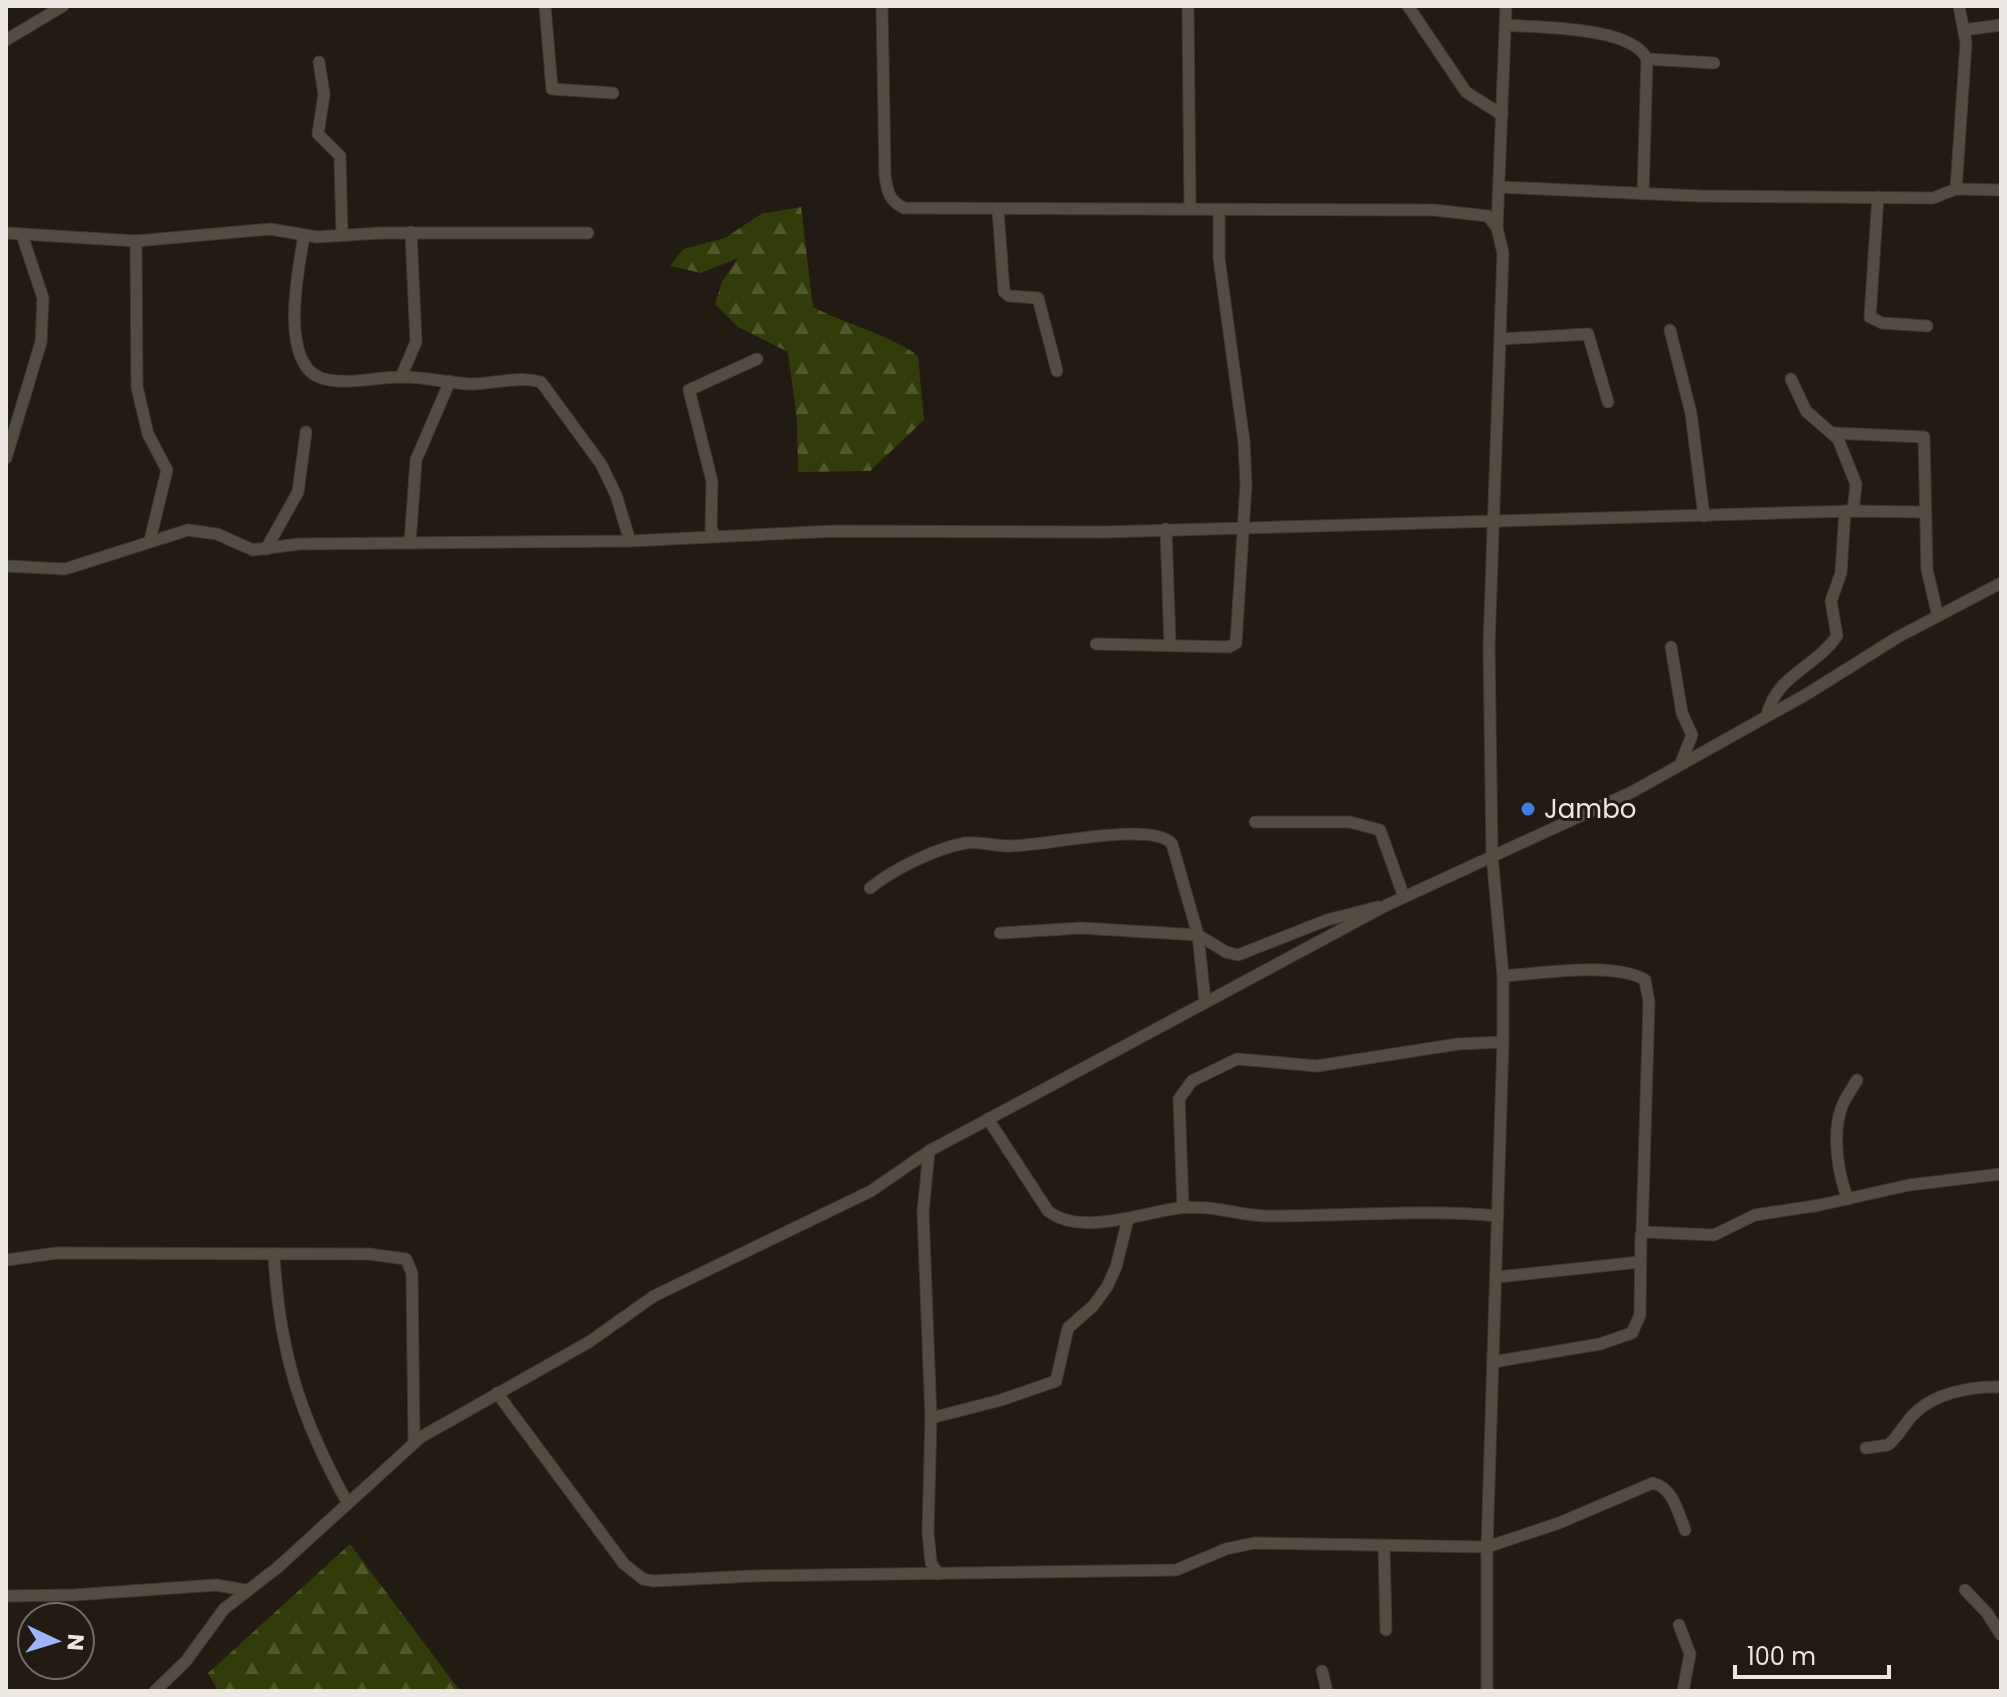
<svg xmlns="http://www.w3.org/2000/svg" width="2007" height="1697" viewBox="0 0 2007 1697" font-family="Poppins,sans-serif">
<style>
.forest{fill:url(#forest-firs)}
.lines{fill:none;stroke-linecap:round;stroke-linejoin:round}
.minor-casing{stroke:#3c3833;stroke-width:13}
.minor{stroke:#534c42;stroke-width:11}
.shop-dot{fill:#3f7fe0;stroke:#211b13;stroke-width:3}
.labels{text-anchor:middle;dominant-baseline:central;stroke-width:6;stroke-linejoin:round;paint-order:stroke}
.poi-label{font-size:26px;fill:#ece7e2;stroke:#211b13;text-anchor:start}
</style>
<defs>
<pattern id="forest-firs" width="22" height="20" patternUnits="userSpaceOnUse" patternTransform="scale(2)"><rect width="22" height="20" fill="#323b0a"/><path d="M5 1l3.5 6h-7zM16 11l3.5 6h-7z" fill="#50572d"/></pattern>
</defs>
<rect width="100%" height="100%" fill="#211b13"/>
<g class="forest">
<path d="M801,207L813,307C847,325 887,333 918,356L924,420L870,471L798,472L797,421L788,352L738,327L715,304L722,282L738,258L701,273L670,266L683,249L725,238L761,214Z"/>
<polygon points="350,1544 460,1691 218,1691 208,1673"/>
</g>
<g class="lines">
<defs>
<g id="minor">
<polyline points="545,6 552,89 613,93"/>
<path d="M882,6L885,175C887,191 889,201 904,208L1434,210L1488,216L1497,228L1503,253L1489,645L1492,855L1503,976V1042L1487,1547V1691"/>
<polyline points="1188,6 1190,209"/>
<polyline points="1408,6 1466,92 1502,115"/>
<path d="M1505,25C1540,28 1631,26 1647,59L1643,194"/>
<polyline points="1964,30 2001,25"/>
<polyline points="6,40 63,6"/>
<polyline points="1647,59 1714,63"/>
<polyline points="319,62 324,94 318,134 340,156 342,235"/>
<polyline points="1499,187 1699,196 1933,198 1956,189 1966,43 1959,6"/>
<polyline points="1956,189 2001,190"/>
<polyline points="1878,197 1870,317 1882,323 1927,326"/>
<polyline points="998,210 1004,292 1009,296 1038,298 1057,371"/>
<polyline points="1497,228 1506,6"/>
<polyline points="6,233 136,241 270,229 317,237 380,233 588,233"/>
<path d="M304,236C298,270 279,363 321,378C345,386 375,377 400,377C425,376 449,384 474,384C496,383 519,376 541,382L601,464L616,495L630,541"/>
<polyline points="136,241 137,387 148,434 167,470 150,540"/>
<polyline points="1670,330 1691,413 1704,516"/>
<polyline points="1500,339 1588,334 1608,402"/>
<polyline points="401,377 416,342 411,232"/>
<polyline points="1791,379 1806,411 1838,439 1856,484 1853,511"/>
<polyline points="1833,433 1924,437 1927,570 1938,616"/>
<polyline points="6,458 41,342 43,298 22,235"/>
<polyline points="1166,529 1170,645"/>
<polyline points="716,537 711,529 712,481 689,390 757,359"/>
<polyline points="410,543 416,460 450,381"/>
<polyline points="266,549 298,492 306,432"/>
<polyline points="6,566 65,569 188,530 217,534 253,550 299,544 630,541 836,531 1105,532 1853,511 1923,512"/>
<polyline points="1096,644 1229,647 1236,643 1246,485 1244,442 1219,258 1219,210"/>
<polyline points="1671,647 1682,713 1692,735 1681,763"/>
<path d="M1767,715C1777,674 1815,668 1837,636L1831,601L1841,573L1845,511"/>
<polyline points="1255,822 1350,822 1380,830 1404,897"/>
<path d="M870,888C894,869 934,849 965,843C979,841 994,846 1008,846C1041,847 1152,820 1172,844L1198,935L1205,1001"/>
<polyline points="1000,933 1081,928 1198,935 1226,952 1238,955 1327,920 1378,907"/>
<path d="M1503,976C1538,974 1614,961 1645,980L1649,1002L1642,1233"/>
<path d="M988,1119L1048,1211C1081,1237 1143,1212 1180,1208C1209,1204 1237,1215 1265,1216C1343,1217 1420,1208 1498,1216"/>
<polyline points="929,1151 923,1212 931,1418 928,1532 931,1563 938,1574"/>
<path d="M1848,1199C1838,1175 1832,1135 1841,1109C1844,1099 1852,1089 1857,1080"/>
<polyline points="1183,1207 1179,1099 1192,1081 1237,1059 1317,1066 1458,1044 1503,1042"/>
<path d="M274,1254C279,1351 300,1417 347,1502"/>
<polyline points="6,1260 57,1253 369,1254 406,1259 412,1273 414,1442"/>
<polyline points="1497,1277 1640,1262"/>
<polyline points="1493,1362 1600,1344 1632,1333 1640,1315 1641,1235 1644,1232 1714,1235 1755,1215 1820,1205 1909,1185 2001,1174"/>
<path d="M497,1393L624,1564L643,1579L653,1581L753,1576L1176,1570L1226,1549L1254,1543L1487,1547L1559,1523L1653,1483C1673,1488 1678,1512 1685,1530"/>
<polyline points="931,1418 1001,1400 1056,1381 1068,1328 1093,1306 1107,1287 1116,1267 1128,1219"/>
<path d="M1866,1448L1888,1445C1898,1437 1904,1425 1912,1416C1933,1393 1971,1386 2001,1387"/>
<polyline points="1384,1546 1386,1630"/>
<polyline points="1965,1590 1987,1613 2001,1635"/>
<polyline points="6,1596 74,1595 216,1585 245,1590"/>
<polyline points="1679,1625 1690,1654 1683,1691"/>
<polyline points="1322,1671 1327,1691"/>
<polyline points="155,1691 186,1661 224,1609 277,1568 421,1437 589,1342 654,1296 871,1191 929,1151 1387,905 1632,792 1807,694 1898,637 2001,583"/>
</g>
</defs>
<use href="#minor" class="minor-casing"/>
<use href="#minor" class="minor"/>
</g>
<circle class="shop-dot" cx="1528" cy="809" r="8"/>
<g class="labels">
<g class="poi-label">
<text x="1544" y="809">Jambo</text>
</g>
</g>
<rect width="2007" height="1697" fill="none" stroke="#ece7e2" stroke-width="16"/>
<g transform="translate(56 1641) rotate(94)"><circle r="38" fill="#211b13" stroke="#726d66" stroke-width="2"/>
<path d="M0-6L14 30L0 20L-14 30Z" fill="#9fb3fd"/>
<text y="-12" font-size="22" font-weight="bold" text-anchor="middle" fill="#ece7e2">N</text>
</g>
<path d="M1735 1665v12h154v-12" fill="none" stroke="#ece7e2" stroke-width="4"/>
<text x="1747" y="1665" font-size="24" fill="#ece7e2" stroke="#211b13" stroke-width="6" paint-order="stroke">100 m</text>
</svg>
